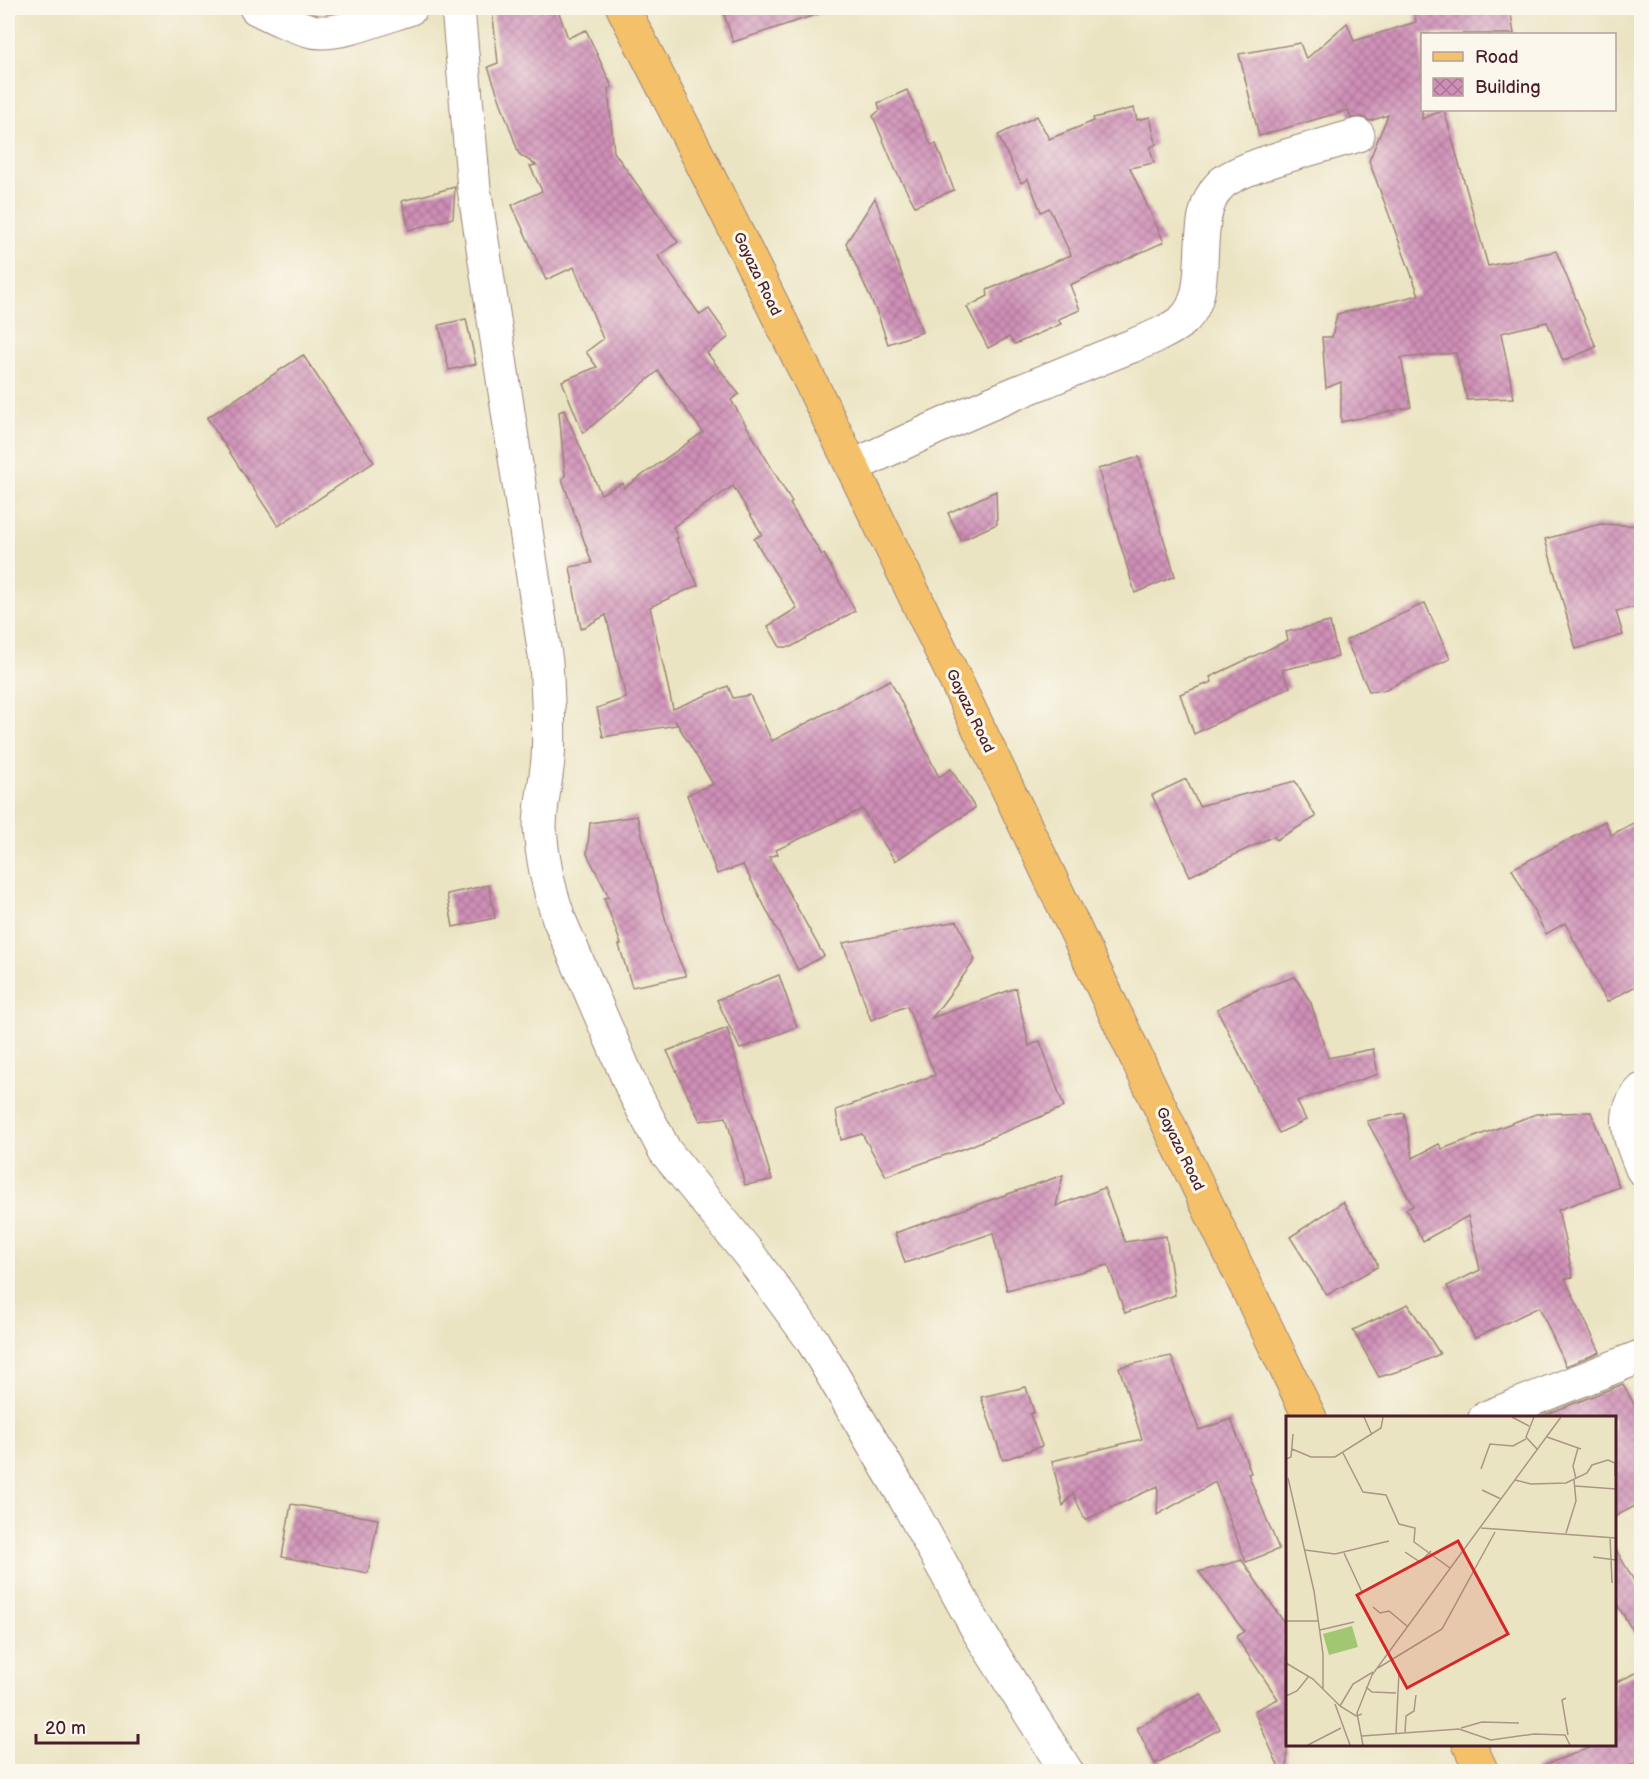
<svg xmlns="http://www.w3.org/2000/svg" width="1649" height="1779" viewBox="0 0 1649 1779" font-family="'Balsamiq Sans',sans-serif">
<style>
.building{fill:url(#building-cross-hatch)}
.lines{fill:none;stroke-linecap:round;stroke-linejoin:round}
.minor-casing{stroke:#9a8277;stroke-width:35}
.major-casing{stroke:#9a8277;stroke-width:35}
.minor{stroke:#fff;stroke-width:33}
.major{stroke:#f4c16a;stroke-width:33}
.labels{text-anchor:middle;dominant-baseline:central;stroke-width:6;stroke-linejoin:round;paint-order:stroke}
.street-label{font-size:15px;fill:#4a1f2b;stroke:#fbf7ec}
.inset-road{fill:none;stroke:#ab9586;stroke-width:1.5}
.view{fill:#d62828;fill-opacity:0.15;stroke:#d62828;stroke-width:3}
.inset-edge{fill:none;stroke:#4a1f2b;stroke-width:3}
</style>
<defs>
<pattern id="building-cross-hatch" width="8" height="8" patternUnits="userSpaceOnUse" patternTransform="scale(1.5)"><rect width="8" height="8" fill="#cf8fb7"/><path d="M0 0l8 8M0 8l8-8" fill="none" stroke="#aa7495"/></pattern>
</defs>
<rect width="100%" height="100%" fill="#fbf7ec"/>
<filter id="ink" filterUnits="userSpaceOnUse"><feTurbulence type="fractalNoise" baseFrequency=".0167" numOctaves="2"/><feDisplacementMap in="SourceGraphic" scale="12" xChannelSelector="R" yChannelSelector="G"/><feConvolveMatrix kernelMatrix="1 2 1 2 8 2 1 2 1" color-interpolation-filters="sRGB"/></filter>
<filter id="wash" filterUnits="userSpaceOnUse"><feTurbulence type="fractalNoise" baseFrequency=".008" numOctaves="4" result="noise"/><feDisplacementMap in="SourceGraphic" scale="24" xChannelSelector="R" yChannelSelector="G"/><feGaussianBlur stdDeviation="1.35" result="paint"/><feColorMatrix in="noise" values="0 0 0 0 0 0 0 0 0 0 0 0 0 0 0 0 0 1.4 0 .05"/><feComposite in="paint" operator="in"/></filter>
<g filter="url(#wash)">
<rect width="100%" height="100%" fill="#ebe4c3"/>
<g id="blocks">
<g class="building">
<polygon points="492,8 557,8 568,38 586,30 612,87 608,89 614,152 678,242 658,256 700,315 709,309 729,337 707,353 739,394 731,400 792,502 790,504 822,555 824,554 855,611 791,647 780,647 768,626 797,608 754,539 762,534 733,486 673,527 678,538 676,539 698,585 650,607 673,709 728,686 733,698 750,695 772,741 890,680 939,777 951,769 975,808 895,861 862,809 776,850 778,854 769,857 824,956 798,970 743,865 717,874 687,795 713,784 675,720 677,725 603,737 597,708 626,698 606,615 581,629 570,567 592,563 562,479 565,476 559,412 564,410 601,494 623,483 624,488 703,432 658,371 583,433 562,381 597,367 586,352 603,339 574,267 546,280 512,205 542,191 530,166 536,165 519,154 488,67 498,63"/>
<polygon points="722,8 820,8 821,13 733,42"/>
<polygon points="1413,8 1510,8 1514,34 1422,34 1422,119 1444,110 1488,266 1556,251 1596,347 1563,361 1547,322 1501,333 1514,398 1467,400 1456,353 1401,358 1411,407 1341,422 1341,382 1326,388 1322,337 1332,337 1337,314 1419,295 1369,161 1388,115 1370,121 1362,117 1351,118 1348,110 1259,136 1239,54 1300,43 1306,59 1347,23 1354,41 1416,22"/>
<polygon points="907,90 931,145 936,144 954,190 915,206 896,171 873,116 880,110 878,103"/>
<polygon points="1134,108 1137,120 1150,117 1156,144 1150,148 1154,163 1130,168 1164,242 1070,285 1080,310 1058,319 1061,324 1015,344 1009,337 988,348 967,307 988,296 987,290 1071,255 1049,208 1041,212 1028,179 1021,183 998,135 1037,116 1049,139 1094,121 1093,118"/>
<polygon points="455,187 453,218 409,230 402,201"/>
<polygon points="875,198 922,332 888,344 878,315 846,243"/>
<polygon points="466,319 476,364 449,370 439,325"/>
<polygon points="303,355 374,462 278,526 207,418"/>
<polygon points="1139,457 1175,576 1135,593 1098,469"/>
<polygon points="996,491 997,524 961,540 948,513"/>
<polygon points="1600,524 1641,526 1641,606 1616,611 1623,635 1576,649 1545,539"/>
<polygon points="1425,603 1450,659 1384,690 1369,691 1346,640"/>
<polygon points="1330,622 1338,657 1282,670 1290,687 1194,734 1180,694 1212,682 1210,677 1288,640 1286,632"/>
<polygon points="1186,779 1199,806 1295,781 1316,817 1276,840 1274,836 1190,876 1152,795"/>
<polygon points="637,816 672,943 686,976 632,987 619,945 621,944 604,898 609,897 587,854 590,823"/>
<polygon points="1641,819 1641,983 1607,1002 1565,923 1546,934 1512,869 1605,821 1611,835"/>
<polygon points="489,885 495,918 453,927 447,894"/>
<polygon points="957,921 975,960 932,1018 1016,988 1029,1046 1040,1041 1064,1107 968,1147 886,1176 862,1134 841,1140 836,1110 935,1075 907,1006 871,1020 843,943"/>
<polygon points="779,975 797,1027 740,1049 717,1000"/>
<polygon points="1295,977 1311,1003 1328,1058 1373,1049 1378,1074 1297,1101 1306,1120 1279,1133 1217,1009 1258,989"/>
<polygon points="727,1028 772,1180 745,1185 726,1117 700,1121 667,1051"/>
<polygon points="1591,1112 1619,1187 1558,1210 1573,1277 1565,1279 1600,1352 1566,1366 1539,1307 1475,1338 1447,1286 1480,1270 1468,1216 1423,1241 1406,1209 1413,1206 1367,1121 1404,1113 1413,1158 1439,1144 1442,1149 1536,1114"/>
<polygon points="1063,1175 1056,1206 1104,1188 1125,1242 1166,1236 1175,1295 1125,1313 1108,1265 1007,1290 993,1233 905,1263 895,1233"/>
<polygon points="1343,1202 1359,1228 1377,1263 1377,1267 1327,1295 1290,1237"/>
<polygon points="1408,1304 1440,1354 1409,1368 1379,1377 1353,1330"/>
<polygon points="1171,1356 1199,1430 1231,1419 1251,1473 1248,1474 1279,1549 1246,1562 1215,1482 1157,1515 1158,1486 1085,1520 1073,1493 1063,1506 1052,1461 1142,1439 1119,1367"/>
<polygon points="1623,1384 1641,1417 1641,1503 1614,1517 1614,1418 1537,1418"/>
<polygon points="1026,1387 1034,1412 1030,1414 1042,1446 1003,1460 981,1397"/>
<polygon points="291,1504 378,1519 368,1573 282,1557"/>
<polygon points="1614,1546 1641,1593 1641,1645 1614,1599"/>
<polygon points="1242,1560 1287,1627 1287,1772 1281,1772 1254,1711 1278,1699 1236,1637 1244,1631 1199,1572"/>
<polygon points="1641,1671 1641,1761 1615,1772 1535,1772 1534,1769 1599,1744 1614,1744 1614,1683"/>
<polygon points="1201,1694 1220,1729 1155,1764 1137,1728"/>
</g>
</g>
</g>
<g filter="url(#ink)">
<use href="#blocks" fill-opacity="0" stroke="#9a8277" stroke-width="1.5"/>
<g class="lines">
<defs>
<g id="minor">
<path d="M256,8C274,17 292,26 312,31C337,37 386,16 411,8"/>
<path d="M458,8L474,188L546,662C548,694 550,726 548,759C546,782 540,806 540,828C542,860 549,890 559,919L633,1090L665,1151L748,1253L812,1340L905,1498L979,1632L1067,1772"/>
<path d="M852,467C917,436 982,406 1048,380C1074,369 1099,359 1124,349C1144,341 1165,334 1182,321C1217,292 1186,218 1221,184C1242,165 1327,145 1358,135"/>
<path d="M1642,1090C1618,1114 1631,1141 1642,1169"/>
<polyline points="1485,1418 1642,1356"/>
</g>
<g id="major">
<path d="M623,8C862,473 1081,947 1310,1418"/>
<polyline points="1469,1744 1482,1772"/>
</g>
</defs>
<use href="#minor" class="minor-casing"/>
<use href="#major" class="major-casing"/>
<use href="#minor" class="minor"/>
<use href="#major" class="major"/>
</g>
</g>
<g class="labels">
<g class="street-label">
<text transform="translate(757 274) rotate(64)">Gayaza Road</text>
<text transform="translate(970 711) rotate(64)">Gayaza Road</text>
<text transform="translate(1180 1149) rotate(64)">Gayaza Road</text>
</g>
</g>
<g transform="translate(1286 1416)">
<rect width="330" height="330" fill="#ebe4c3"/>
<path d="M66,210L72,231L43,239L37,218Z" fill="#a1c772"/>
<path class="inset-road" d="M78,1L86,19M226,1L243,10M248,1L240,21L251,33M261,21L295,33M6,33L25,41H49L95,12L97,1M57,37L77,76L100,79L113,108L129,112L128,126L164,152M0,43L5,41L7,18M195,53L204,28L227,30L240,23M2,62L28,175L37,238V273M290,63L287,50L292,32M229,64L245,68L280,67L301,57L306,49L322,44L329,47V60M289,70L330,73M196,74L215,83M195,112L330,122M280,117L290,85L288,64M324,121L326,167M19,134L49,138L103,125M119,136L134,146L145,135M58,137L76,176M307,141L330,144M87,191L94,197L103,195L121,210M0,205H33M34,214L68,206M106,246L113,256L110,317M0,247L27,263L54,290L70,300L76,298M92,252L156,213L209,116M80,271L86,276L110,277M0,280L11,275L23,260M280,282L276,284L282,319M49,288L64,329M54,290L67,268L87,256M175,312L196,306L233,307M119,316L120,300L128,295L130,279M76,320L173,313L205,324L248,318L279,319L284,329M22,329L55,312M77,329L71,297L86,259L275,1"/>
<path class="view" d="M172,125L222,218L121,272L71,179Z"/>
<rect width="330" height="330" class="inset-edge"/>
</g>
<rect width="1649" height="1779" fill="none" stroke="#fbf7ec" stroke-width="30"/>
<rect x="1421" y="33" width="195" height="78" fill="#fbf7ec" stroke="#b4a19f" stroke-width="1.5"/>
<rect x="1433" y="52" width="30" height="9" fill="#f4c16a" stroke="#b4a19f" stroke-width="1.5"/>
<text x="1475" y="63" font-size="18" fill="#4a1f2b">Road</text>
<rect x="1433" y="78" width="30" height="18" fill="url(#building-cross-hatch)" stroke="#b4a19f" stroke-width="1.5"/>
<text x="1475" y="93" font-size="18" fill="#4a1f2b">Building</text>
<path d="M36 1734v9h102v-9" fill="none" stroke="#4a1f2b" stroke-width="3"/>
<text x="45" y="1734" font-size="18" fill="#4a1f2b" stroke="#fbf7ec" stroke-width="4.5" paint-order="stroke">20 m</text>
</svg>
